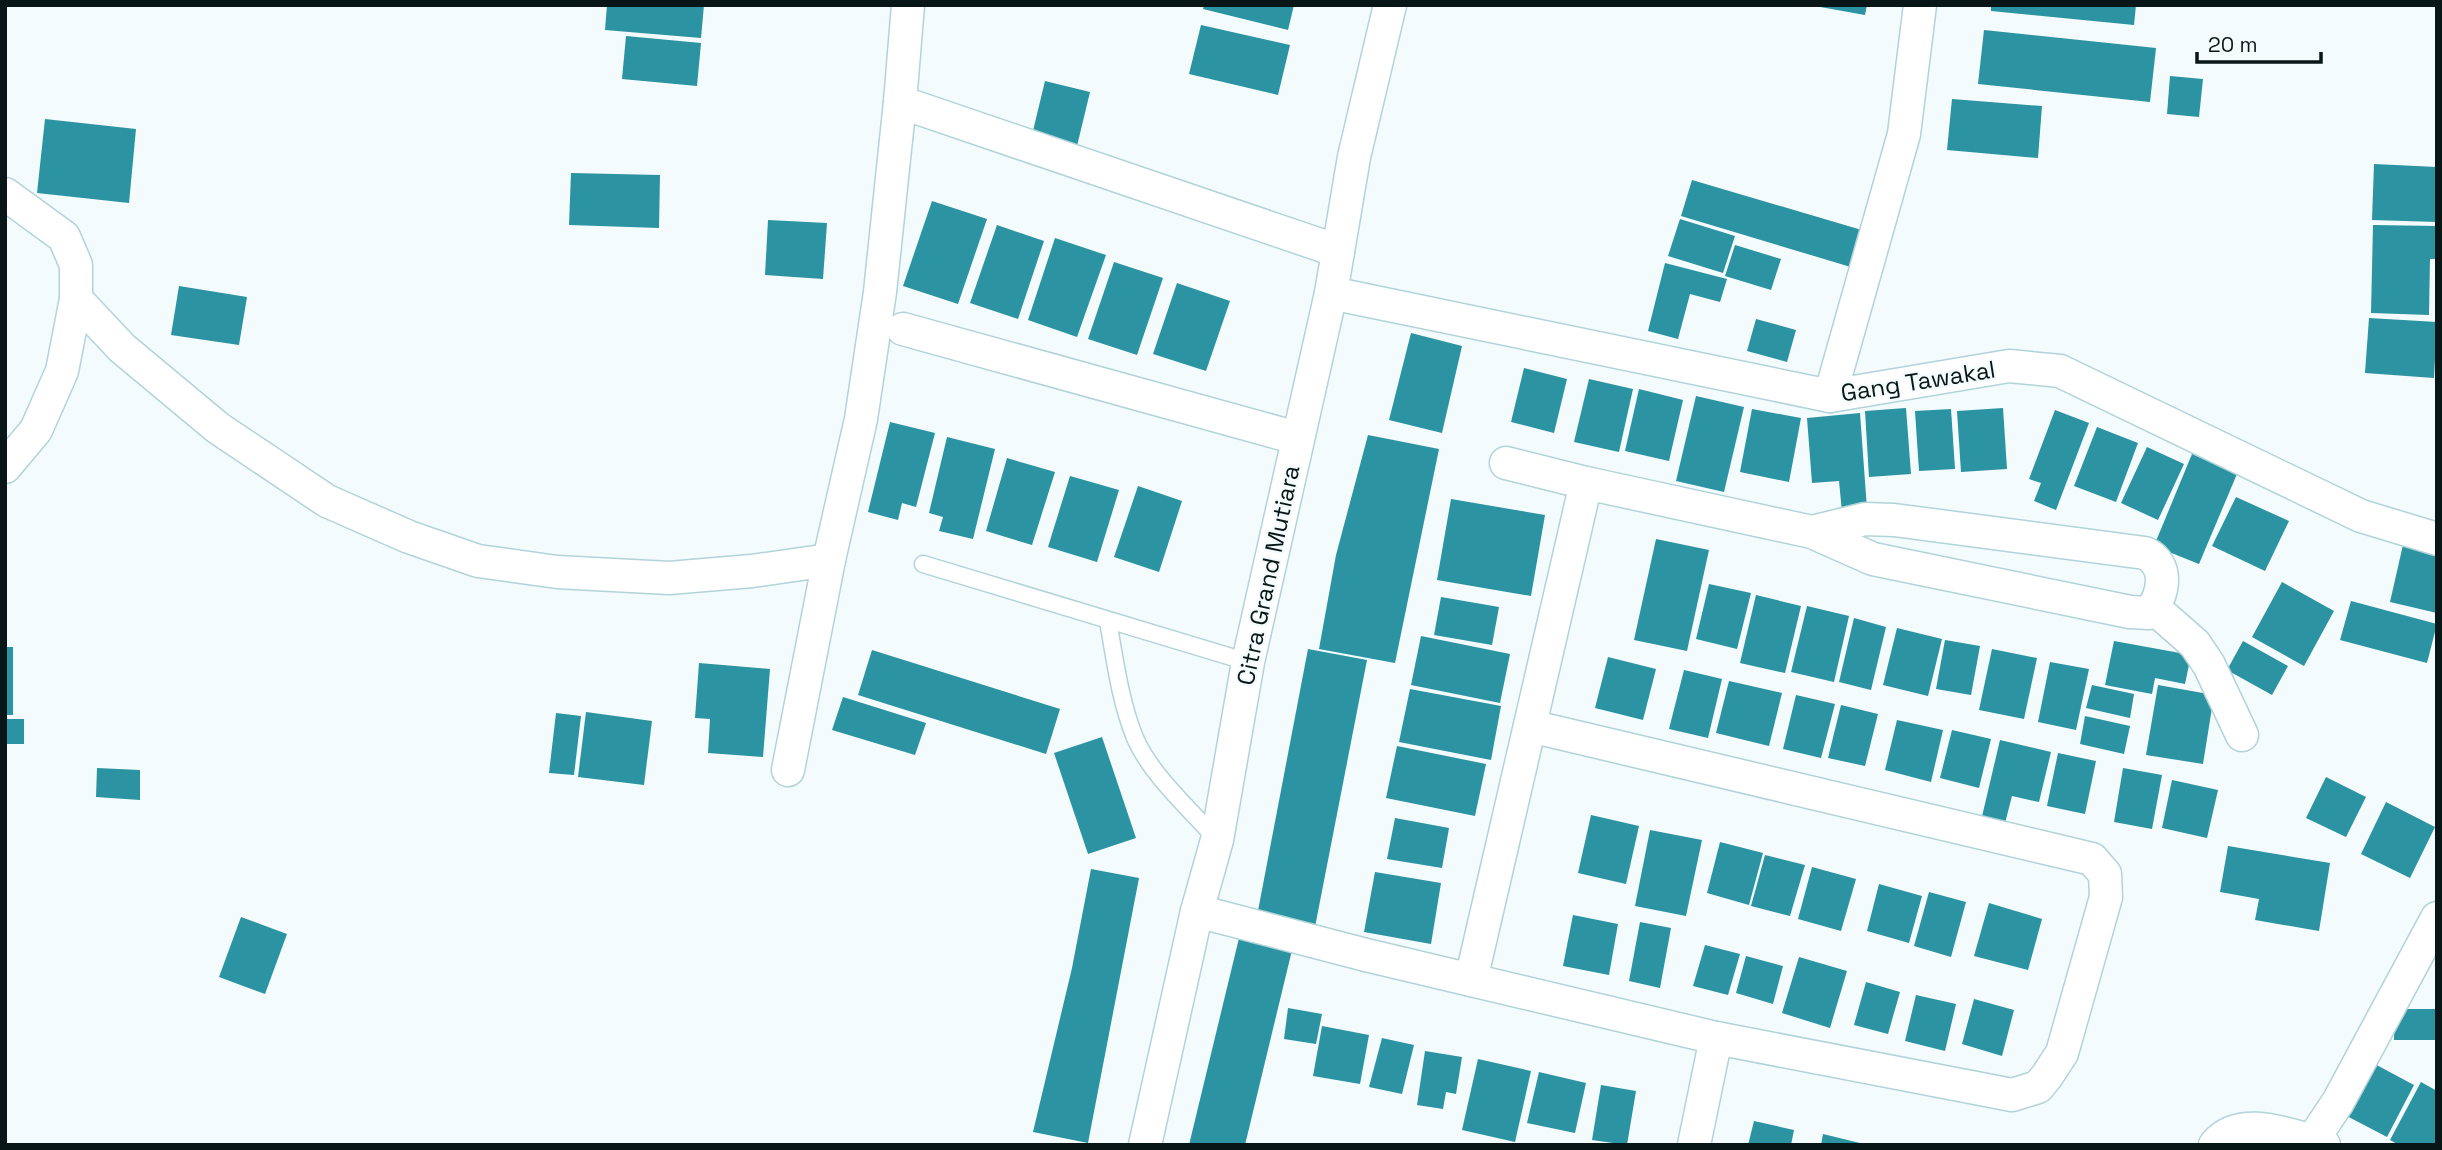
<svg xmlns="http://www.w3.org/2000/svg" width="2442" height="1150" viewBox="0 0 2442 1150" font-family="'Space Grotesk',sans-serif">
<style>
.building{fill:#2b93a2}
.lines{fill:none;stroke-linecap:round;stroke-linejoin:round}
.service-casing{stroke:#b1d3d9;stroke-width:19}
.minor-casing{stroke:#b1d3d9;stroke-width:35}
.service{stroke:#fff;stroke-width:16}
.minor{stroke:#fff;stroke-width:32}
.labels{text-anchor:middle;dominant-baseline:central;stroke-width:5;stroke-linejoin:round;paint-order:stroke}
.street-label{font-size:24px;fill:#091618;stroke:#f4fbfc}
</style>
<rect width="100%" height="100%" fill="#f4fbfc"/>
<g class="building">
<polygon points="607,5 704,5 701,38 605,30"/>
<polygon points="1204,5 1294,5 1288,30 1203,9"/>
<polygon points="1809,5 1867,5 1865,15"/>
<polygon points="1991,5 2136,5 2134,25 1991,11"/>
<polygon points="1201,25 1290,45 1278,95 1189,74"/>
<polygon points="1984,30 2156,48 2150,102 1978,84"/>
<polygon points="626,36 701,43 697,86 622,79"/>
<polygon points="2170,76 2203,79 2199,117 2167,114"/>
<polygon points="1045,81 1090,92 1077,146 1032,135"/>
<polygon points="1952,99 2042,106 2038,158 1947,150"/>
<polygon points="45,119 136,129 129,203 37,193"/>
<polygon points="2374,164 2437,167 2437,222 2372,220"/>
<polygon points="571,173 660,175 659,228 569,225"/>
<polygon points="1692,180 1865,231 1854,268 1681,216"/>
<polygon points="932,201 987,219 958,304 903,286"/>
<polygon points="1680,219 1735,236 1723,273 1668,256"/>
<polygon points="768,220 827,223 823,279 765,275"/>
<polygon points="997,225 1044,241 1018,319 970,303"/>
<polygon points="2373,225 2437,226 2437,259 2430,259 2429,315 2371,313"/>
<polygon points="1055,238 1106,255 1077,337 1028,320"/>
<polygon points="1735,245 1781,259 1771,290 1725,276"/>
<polygon points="1114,262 1163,278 1137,355 1088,339"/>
<polygon points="1665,263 1727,279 1720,302 1690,294 1678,339 1648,331"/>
<polygon points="1177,283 1230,301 1206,371 1153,354"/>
<polygon points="179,286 247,297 239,345 171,335"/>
<polygon points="2369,318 2437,322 2434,378 2365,373"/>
<polygon points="1756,319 1796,330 1787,362 1747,351"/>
<polygon points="1411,333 1462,346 1442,433 1389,420"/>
<polygon points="1524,368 1567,379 1554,433 1511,422"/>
<polygon points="1589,379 1633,389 1619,452 1574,442"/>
<polygon points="1639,389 1683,400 1669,461 1625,451"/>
<polygon points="1696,396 1744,407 1724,492 1676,481"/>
<polygon points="1906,408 1911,474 1869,477 1865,411"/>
<polygon points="2003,408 2007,469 1961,472 1957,411"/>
<polygon points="1752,409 1801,418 1789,482 1740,472"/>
<polygon points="1951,409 1955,469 1919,471 1915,411"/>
<polygon points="2055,410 2089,423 2056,510 2034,501 2041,483 2029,479"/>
<polygon points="1860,413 1867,509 1842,512 1839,481 1812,483 1807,418"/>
<polygon points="890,422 935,433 916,507 902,503 898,520 868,512"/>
<polygon points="2097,427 2138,443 2116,502 2074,486"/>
<polygon points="1368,435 1439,449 1395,663 1319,649 1336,555"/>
<polygon points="947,437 995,449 973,539 939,531 943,517 929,513"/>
<polygon points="2147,447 2184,464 2158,520 2121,503"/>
<polygon points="2192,454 2237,474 2199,564 2154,546"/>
<polygon points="1007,458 1055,472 1032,545 986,531"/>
<polygon points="1070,476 1119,490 1097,562 1048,547"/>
<polygon points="1138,486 1182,501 1159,572 1114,557"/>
<polygon points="2236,497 2289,521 2265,571 2212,546"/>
<polygon points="1451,499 1545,515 1531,596 1437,580"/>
<polygon points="2405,536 2437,543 2437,613 2390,602"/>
<polygon points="1656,539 1709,550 1687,651 1634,640"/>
<polygon points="2282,582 2334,611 2304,666 2252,637"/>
<polygon points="1709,584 1751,593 1737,649 1696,639"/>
<polygon points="1756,595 1801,606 1785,673 1740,663"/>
<polygon points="1441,597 1499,607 1492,645 1434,635"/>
<polygon points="2351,601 2437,624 2427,663 2340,640"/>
<polygon points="1807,606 1849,616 1834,682 1791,672"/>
<polygon points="1854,618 1886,627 1871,690 1839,682"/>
<polygon points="1897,628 1942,639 1928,696 1883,685"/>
<polygon points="1421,636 1510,654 1500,703 1411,685"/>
<polygon points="1945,640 1980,646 1971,695 1936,689"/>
<polygon points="2114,641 2191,655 2185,684 2155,678 2152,694 2105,685"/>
<polygon points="2243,641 2288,666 2272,695 2227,670"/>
<rect x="5" y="647" width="8" height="68"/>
<polygon points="1308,649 1367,660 1315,927 1257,916"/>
<polygon points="1992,649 2037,658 2024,719 1979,710"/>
<polygon points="872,650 1060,709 1046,754 858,695"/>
<polygon points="1608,657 1656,669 1643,720 1595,708"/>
<polygon points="2050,662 2089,669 2076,730 2038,722"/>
<polygon points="699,663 770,669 763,757 708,753 710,719 695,718"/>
<polygon points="1684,670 1722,679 1708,738 1669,729"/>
<polygon points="1729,681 1782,693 1769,746 1716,733"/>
<polygon points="2092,685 2134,694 2130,718 2086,708"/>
<polygon points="2158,685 2214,695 2203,764 2146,755"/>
<polygon points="1410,689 1501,706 1491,760 1399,742"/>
<polygon points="1796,695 1835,704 1821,758 1783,749"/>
<polygon points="843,697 926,723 915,755 832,730"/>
<polygon points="1841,705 1878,714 1865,766 1828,758"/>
<polygon points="586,712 652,721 644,785 578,777"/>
<polygon points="556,713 581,716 574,775 549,773"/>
<polygon points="2085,716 2130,726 2124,754 2080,744"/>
<rect x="5" y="719" width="19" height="25"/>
<polygon points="1897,720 1943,730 1931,782 1885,770"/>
<polygon points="1952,730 1991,739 1979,788 1940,778"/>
<polygon points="1102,737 1136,838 1088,854 1054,753"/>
<polygon points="2000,740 2051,752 2039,802 2012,796 2003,831 1980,825"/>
<polygon points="1397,746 1486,764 1475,816 1386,798"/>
<polygon points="2058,753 2096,761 2085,814 2047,806"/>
<polygon points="97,768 140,770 140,800 96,797"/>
<polygon points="2123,768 2162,775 2152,829 2114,822"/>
<polygon points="2326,777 2366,797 2346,837 2306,818"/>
<polygon points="2172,780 2218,790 2207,838 2162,828"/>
<polygon points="2386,802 2435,827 2410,878 2361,854"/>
<polygon points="1591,815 1639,826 1626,884 1578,873"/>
<polygon points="1395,818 1449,828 1442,868 1387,859"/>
<polygon points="1650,830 1702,840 1686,916 1635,906"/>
<polygon points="1720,842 1763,853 1749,905 1707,893"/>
<polygon points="2228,846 2330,863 2319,931 2255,920 2259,899 2220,892"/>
<polygon points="1765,855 1805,865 1790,916 1751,906"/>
<polygon points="1812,867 1856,879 1841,931 1798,919"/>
<polygon points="1091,869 1139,878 1088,1143 1033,1132 1072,968"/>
<polygon points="1375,872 1441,883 1431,944 1364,932"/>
<polygon points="1879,884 1922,896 1909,943 1867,931"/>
<polygon points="1929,892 1966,902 1951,957 1914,946"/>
<polygon points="1989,903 2042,919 2028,970 1974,956"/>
<polygon points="1573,915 1618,924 1609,975 1563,966"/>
<polygon points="241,917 287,934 265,994 219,977"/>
<polygon points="1640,922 1671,928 1660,988 1629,981"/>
<polygon points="1240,934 1293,946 1245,1145 1189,1145"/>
<polygon points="1705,945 1740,954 1728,995 1693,986"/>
<polygon points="1746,956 1783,966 1773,1004 1736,993"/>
<polygon points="1799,957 1847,971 1830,1028 1782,1013"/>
<polygon points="1866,982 1900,992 1888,1034 1854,1025"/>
<polygon points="1916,995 1956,1004 1945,1051 1905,1041"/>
<polygon points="1974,999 2014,1010 2002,1056 1962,1044"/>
<polygon points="1288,1008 1322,1014 1316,1044 1284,1039"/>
<polygon points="2395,1009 2437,1009 2437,1040 2394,1040"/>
<polygon points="1322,1026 1369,1035 1360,1084 1313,1076"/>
<polygon points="1382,1038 1414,1045 1402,1094 1369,1087"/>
<polygon points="1425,1051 1462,1057 1456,1094 1446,1092 1443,1109 1417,1105"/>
<polygon points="1478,1059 1531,1071 1515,1142 1462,1130"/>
<polygon points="2371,1062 2414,1085 2387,1137 2343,1114"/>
<polygon points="1539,1072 1586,1083 1575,1133 1527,1123"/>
<polygon points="2421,1082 2437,1091 2437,1145 2399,1145 2390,1140"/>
<polygon points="1601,1085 1636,1091 1627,1145 1592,1140"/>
<polygon points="1754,1121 1794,1130 1791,1145 1748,1145"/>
<polygon points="1823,1134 1864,1144 1864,1145 1821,1145"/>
</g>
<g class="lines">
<defs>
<g id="service">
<polyline points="923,564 1248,662"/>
<path d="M1108,621C1115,660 1120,701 1135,738C1151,775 1190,809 1217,840"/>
</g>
<g id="minor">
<polyline points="900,102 908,5"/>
<polyline points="5,194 64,237 76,265 76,299 62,371 36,430 5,467"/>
<polyline points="1331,293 1830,396 2009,366 2060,371 2361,516 2437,539"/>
<polyline points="76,299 122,348 218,428 327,501 409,537 478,561 557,572 669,578 752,571 829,560"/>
<polyline points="903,329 1297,438"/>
<polyline points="1830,396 1904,134 1920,5"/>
<path d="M1506,463L1586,483L1812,532L1873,559L2130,612L2149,613C2164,596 2170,564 2145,553L1894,520L1865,519L1812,532"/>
<polyline points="2154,608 2195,644 2209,665 2242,735"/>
<polyline points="1530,726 2092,859 2105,874 2106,897 2062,1053 2047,1076 2038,1087 2012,1095 1716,1038"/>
<polyline points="788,770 829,560 861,419 880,292 900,102 1338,251"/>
<polyline points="1197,911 1366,955 1716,1038 1694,1145"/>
<polyline points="1471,980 1586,483"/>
<polyline points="1145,1145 1197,911 1217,840 1248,662 1331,293 1354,157 1390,5"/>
<path d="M2215,1145C2238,1116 2284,1133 2312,1141"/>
<polyline points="2324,1145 2312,1141 2338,1102 2437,918"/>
</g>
</defs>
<use href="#service" class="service-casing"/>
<use href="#minor" class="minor-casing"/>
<use href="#service" class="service"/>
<use href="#minor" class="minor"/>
</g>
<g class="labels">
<g class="street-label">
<text transform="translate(1918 381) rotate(-9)">Gang Tawakal</text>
<text transform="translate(1268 575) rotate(-78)">Citra Grand Mutiara</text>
</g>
</g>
<rect width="2442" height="1150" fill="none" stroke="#091618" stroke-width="14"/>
<path d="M2197 52v10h124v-10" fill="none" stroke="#091618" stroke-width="3.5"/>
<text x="2208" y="52" font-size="21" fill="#091618" stroke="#f4fbfc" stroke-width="5" paint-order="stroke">20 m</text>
</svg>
